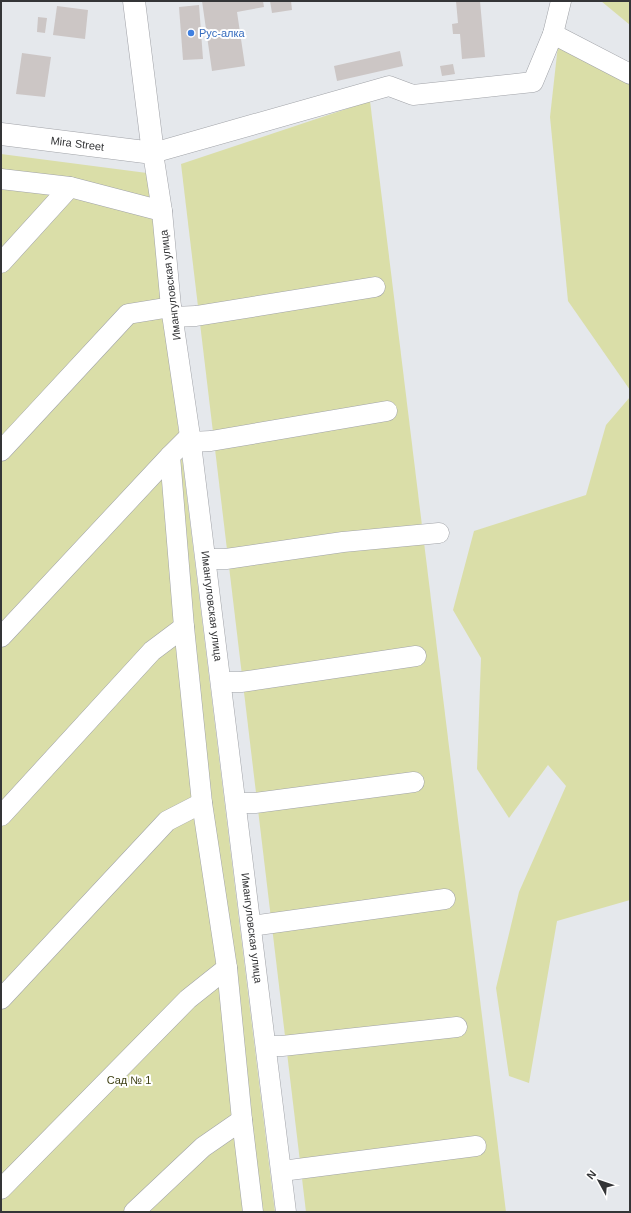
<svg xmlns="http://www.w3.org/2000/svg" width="631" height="1213" viewBox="0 0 631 1213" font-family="Arial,sans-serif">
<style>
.green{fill:#dadea8}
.building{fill:#ccc6c5}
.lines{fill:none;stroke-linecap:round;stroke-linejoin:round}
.minor-casing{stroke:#a1a3a8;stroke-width:21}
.major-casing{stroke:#a1a3a8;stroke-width:23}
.minor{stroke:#fff;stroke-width:20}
.major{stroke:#fff;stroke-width:22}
.shop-dot{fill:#3f7fe0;stroke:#fff;stroke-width:1.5}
.labels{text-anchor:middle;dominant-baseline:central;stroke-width:4;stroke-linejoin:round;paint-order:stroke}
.shop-label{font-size:11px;fill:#366cbe;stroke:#fff;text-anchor:start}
.street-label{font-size:11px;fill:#343537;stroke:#fff}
.park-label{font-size:11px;fill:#3d3f12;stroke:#fff}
</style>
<rect width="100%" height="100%" fill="#e5e8ec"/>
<g class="green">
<polygon points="601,1 630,1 630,25"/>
<polygon points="558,45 630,84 630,390 568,301 550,117"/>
<polygon points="370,101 506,1212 306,1212 181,164"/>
<polygon points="1,154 147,173 275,1212 1,1212"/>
<polygon points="630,397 630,900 557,921 529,1083 509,1076 496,988 519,892 566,786 548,765 509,818 477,769 481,658 453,610 474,531 586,495 606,425"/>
</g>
<g class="building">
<polygon points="202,1 263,1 264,7 237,12 245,66 212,71"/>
<polygon points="270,1 291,1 292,10 272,13"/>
<polygon points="456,1 480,1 485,57 462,59 460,34 453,34 452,24 458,23"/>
<polygon points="199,5 203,59 183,60 179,7"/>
<polygon points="57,6 88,10 85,39 53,35"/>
<polygon points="38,17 47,18 45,33 37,32"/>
<polygon points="400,51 403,66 337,81 334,66"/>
<polygon points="22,53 51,57 45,97 16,94"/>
<polygon points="453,64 455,74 442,76 440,66"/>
</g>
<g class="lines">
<defs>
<g id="minor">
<polyline points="553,34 630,74"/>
<polyline points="1,179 70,187 162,211"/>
<polyline points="1,263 70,187"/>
<polyline points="173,317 196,316 375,287"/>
<polyline points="190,436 170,456 184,627 202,803 227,968 242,1120 253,1212"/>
<polyline points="191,442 211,441 387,411"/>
<polyline points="1,451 128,314 171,307"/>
<polyline points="206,559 226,559 343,542 439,533"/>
<polyline points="1,637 170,456"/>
<polyline points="221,682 241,682 416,656"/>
<polyline points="236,803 255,803 414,782"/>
<polyline points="1,816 152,651 184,627"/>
<polyline points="252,926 445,899"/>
<polyline points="1,999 167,821 202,803"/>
<polyline points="266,1046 282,1046 457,1027"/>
<polyline points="282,1171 476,1146"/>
<polyline points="1,1189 188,999 227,968"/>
<polyline points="134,1212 203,1147 242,1120"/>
<polyline points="286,1212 190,436 171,307 162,211 153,153 389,86 413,95 533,82 553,34 561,1"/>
</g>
<g id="major">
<path id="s1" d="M1,134L153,153L134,1"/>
</g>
</defs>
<use href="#minor" class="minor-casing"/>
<use href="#major" class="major-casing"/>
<use href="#minor" class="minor"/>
<use href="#major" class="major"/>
</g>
<circle class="shop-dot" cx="191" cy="33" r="4"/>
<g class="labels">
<g class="shop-label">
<text x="199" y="33">Рус-алка</text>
</g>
<g class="street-label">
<text stroke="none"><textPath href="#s1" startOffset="77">Mira Street</textPath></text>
<text transform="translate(170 285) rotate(-97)">Имангуловская улица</text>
<text transform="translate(212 606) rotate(83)">Имангуловская улица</text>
<text transform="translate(252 928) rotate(83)">Имангуловская улица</text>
</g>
<g class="park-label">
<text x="129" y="1080">Сад № 1</text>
</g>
</g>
<rect width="631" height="1213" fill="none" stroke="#343537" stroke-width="4"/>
<g transform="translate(599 1181) rotate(310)" stroke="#ffffff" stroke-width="3" paint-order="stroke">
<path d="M0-3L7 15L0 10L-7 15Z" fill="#343537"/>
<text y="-6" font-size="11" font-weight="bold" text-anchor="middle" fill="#343537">N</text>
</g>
</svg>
